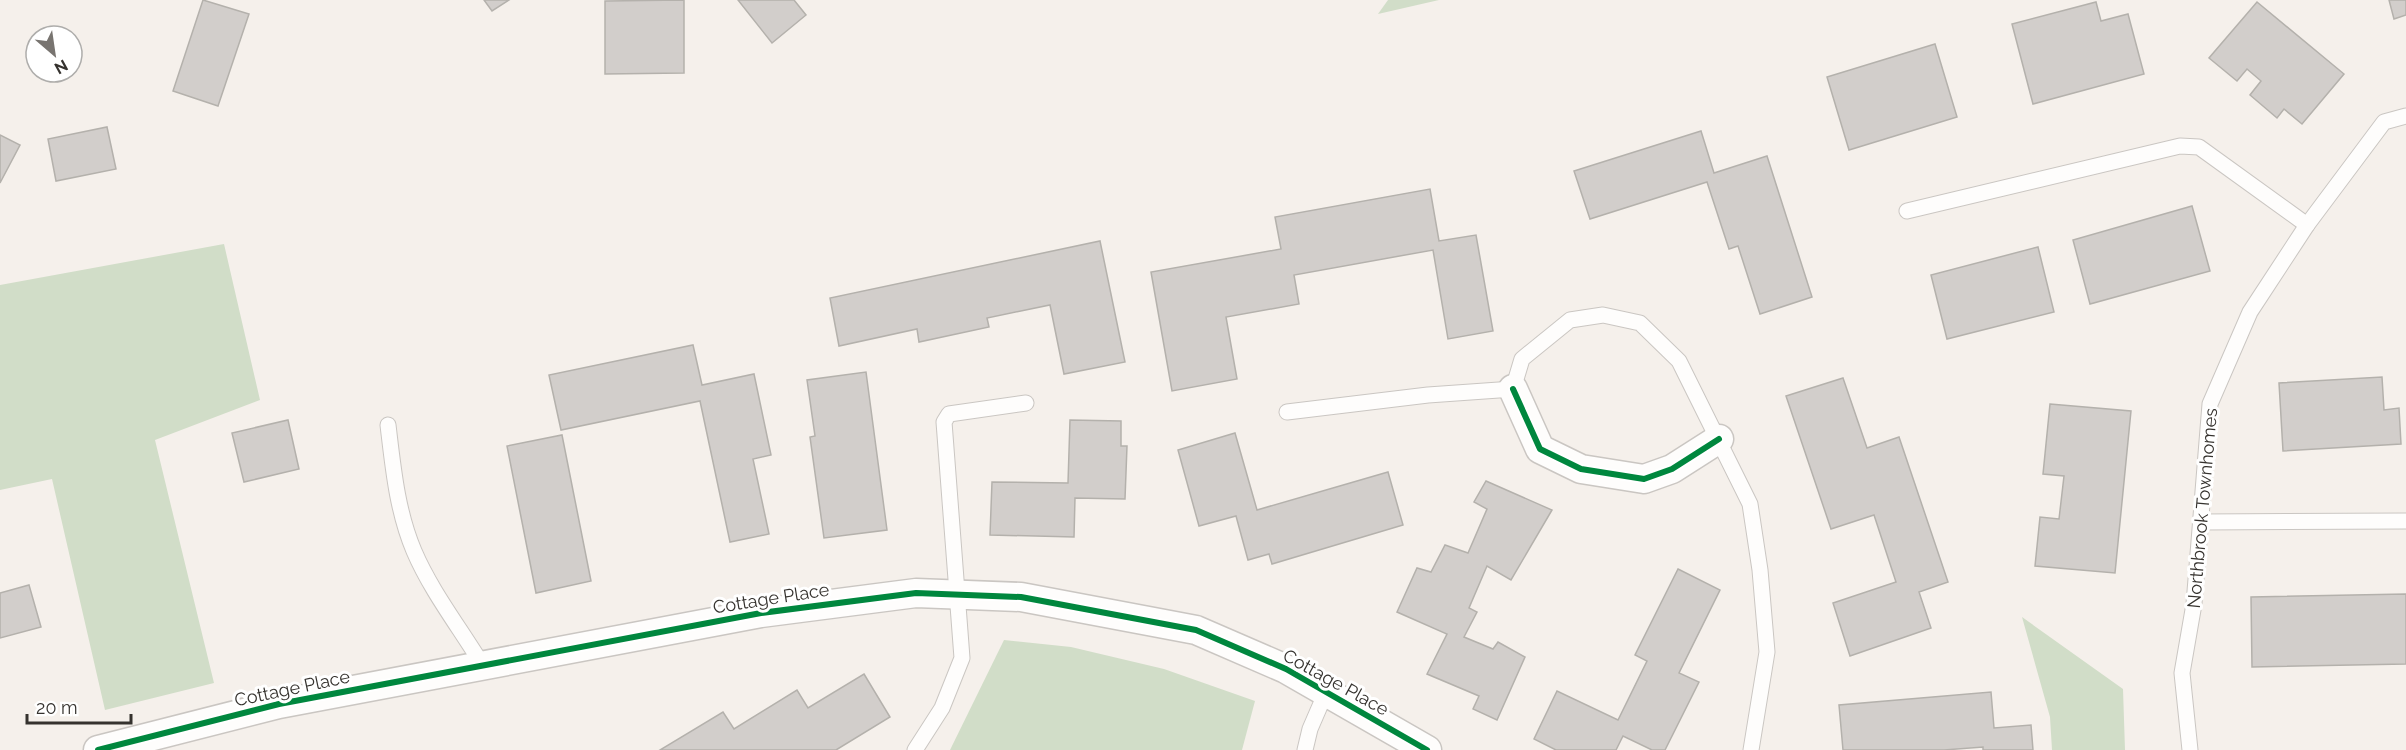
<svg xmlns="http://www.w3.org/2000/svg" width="2406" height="750" viewBox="0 0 2406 750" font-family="Raleway,sans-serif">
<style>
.green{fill:#d1ddc8}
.building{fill:#d2cecb;stroke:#b4b1ac;stroke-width:1.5}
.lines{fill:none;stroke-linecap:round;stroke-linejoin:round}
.service-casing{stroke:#cac6c2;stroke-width:17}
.minor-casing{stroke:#cac6c2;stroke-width:31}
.service{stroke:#fefdfc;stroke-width:15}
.minor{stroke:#fefdfc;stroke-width:28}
.cycleway-casing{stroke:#fff;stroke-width:10}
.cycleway{stroke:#00873e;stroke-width:6}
.labels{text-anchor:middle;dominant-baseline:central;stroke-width:6;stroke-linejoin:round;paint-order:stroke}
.street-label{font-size:18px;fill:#35322e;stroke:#fff}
</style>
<rect width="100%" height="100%" fill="#f5f0eb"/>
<g class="green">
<polygon points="1388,0 1439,0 1378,14"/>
<polygon points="224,244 260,400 155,440 214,683 105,710 52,479 0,490 0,285"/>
<polygon points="2022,617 2123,689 2125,750 2052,750 2050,717"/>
<polygon points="1004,640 1071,647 1164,669 1255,701 1242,750 950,750"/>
</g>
<g class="building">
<polygon points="203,0 249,14 218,106 173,91"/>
<polygon points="484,0 509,0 492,11"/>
<polygon points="684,0 684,73 605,74 605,1"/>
<polygon points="738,0 794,0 806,15 772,43"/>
<polygon points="2389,0 2406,0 2406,15 2394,19"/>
<polygon points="2096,2 2101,21 2128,14 2144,74 2033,104 2012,24"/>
<polygon points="2257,2 2344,74 2302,124 2284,109 2277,118 2250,95 2261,81 2247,69 2237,81 2209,58"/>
<polygon points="1935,44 1957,117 1849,150 1827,77"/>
<polygon points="107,127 116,169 56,181 48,139"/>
<polygon points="1701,131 1714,173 1767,156 1812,297 1760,314 1738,246 1729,249 1707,182 1590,219 1574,171"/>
<polygon points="0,135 20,145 0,183"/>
<polygon points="1430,189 1439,241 1476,235 1493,331 1448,339 1433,250 1294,275 1299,304 1226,317 1237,379 1172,391 1151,272 1281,249 1275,217"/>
<polygon points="2192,206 2210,271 2090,304 2073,240"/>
<polygon points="1100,241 1125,362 1064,374 1050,305 987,318 989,327 919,342 917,329 839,346 830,298"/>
<polygon points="2038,247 2054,312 1947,339 1931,275"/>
<polygon points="693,345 702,385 754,374 771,455 753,459 769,534 730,542 700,401 561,430 549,375"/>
<polygon points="866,372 887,530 824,538 810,437 815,436 807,380"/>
<polygon points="2382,377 2384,410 2399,408 2401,444 2283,451 2279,383"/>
<polygon points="1843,378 1867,448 1899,437 1948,582 1919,592 1931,628 1850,656 1833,603 1896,582 1874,515 1831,529 1786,396"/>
<polygon points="2050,404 2131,411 2115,573 2035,566 2040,517 2059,519 2064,476 2043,474"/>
<polygon points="288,420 299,469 244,482 232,433"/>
<polygon points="1070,420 1121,421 1121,446 1127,446 1125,499 1075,498 1074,537 990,535 992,482 1068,483"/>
<polygon points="1235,433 1257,510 1388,472 1403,525 1272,564 1269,554 1248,560 1236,516 1199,526 1178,450"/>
<polygon points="562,435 591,581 536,593 507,446"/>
<polygon points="1486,481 1552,510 1511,580 1487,566 1469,608 1477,612 1464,637 1493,649 1498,642 1525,657 1497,720 1473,709 1479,696 1427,674 1447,634 1397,612 1417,568 1431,572 1445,545 1468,553 1487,509 1474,502"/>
<polygon points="1678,569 1720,590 1679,673 1699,682 1665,750 1652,750 1623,736 1616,750 1556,750 1534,739 1557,691 1618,720 1647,661 1635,655"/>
<polygon points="29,585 41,627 0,638 0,593"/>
<polygon points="2406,594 2406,664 2252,667 2251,597"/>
<polygon points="864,674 890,717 836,750 660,750 723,712 734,729 797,690 808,708"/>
<polygon points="1991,692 1994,728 2031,725 2033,750 1983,750 1983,747 1944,750 1843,750 1839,705"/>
</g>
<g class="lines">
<defs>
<g id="service">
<polyline points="1907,211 2180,146 2199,147 2307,225"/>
<polyline points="1287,412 1428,395 1513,389 1522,359 1570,320 1603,315 1640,323 1679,361 1750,504 1760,570 1767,652 1751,750"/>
<path d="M388,425C393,467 397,511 414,551C431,591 460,628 483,666"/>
<polyline points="2201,522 2406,521"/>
<polyline points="915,750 942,708 962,658 944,422 949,414 1026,403"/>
<polyline points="1305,750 1310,729 1326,692"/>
<polyline points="2190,750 2182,673 2194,604 2210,404 2250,312 2307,225 2384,122 2406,116"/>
</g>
<g id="minor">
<polyline points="1513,389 1540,449 1581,469 1644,479 1672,469 1719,439"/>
<polyline points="98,750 279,704 761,613 916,593 1021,597 1196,630 1286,669 1427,750"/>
</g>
</defs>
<use href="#service" class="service-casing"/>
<use href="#minor" class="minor-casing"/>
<use href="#service" class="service"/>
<use href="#minor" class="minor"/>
<defs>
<g id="cycleway">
<polyline points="1513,389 1540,449 1581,469 1644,479 1672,469 1719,439"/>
<polyline points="98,750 279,704 761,613 916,593 1021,597 1196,630 1286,669 1427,750"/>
</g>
</defs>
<use href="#cycleway" class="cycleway-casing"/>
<use href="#cycleway" class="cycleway"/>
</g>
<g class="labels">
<g class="street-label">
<text transform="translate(2202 508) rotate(-85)">Northbrook Townhomes</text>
<text transform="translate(771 598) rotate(-9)">Cottage Place</text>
<text transform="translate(1336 682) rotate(29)">Cottage Place</text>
<text transform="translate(292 688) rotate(-12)">Cottage Place</text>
</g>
</g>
<g transform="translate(54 54) rotate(151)"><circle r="28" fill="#ffffff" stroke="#aeadab" stroke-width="1.5"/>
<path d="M0-4.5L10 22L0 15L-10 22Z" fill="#787470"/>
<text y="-9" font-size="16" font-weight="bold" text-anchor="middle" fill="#35322e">N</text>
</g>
<path d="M27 714v9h104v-9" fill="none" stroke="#35322e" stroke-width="3"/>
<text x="36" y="714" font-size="18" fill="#35322e" stroke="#ffffff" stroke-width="4.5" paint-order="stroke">20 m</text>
</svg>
